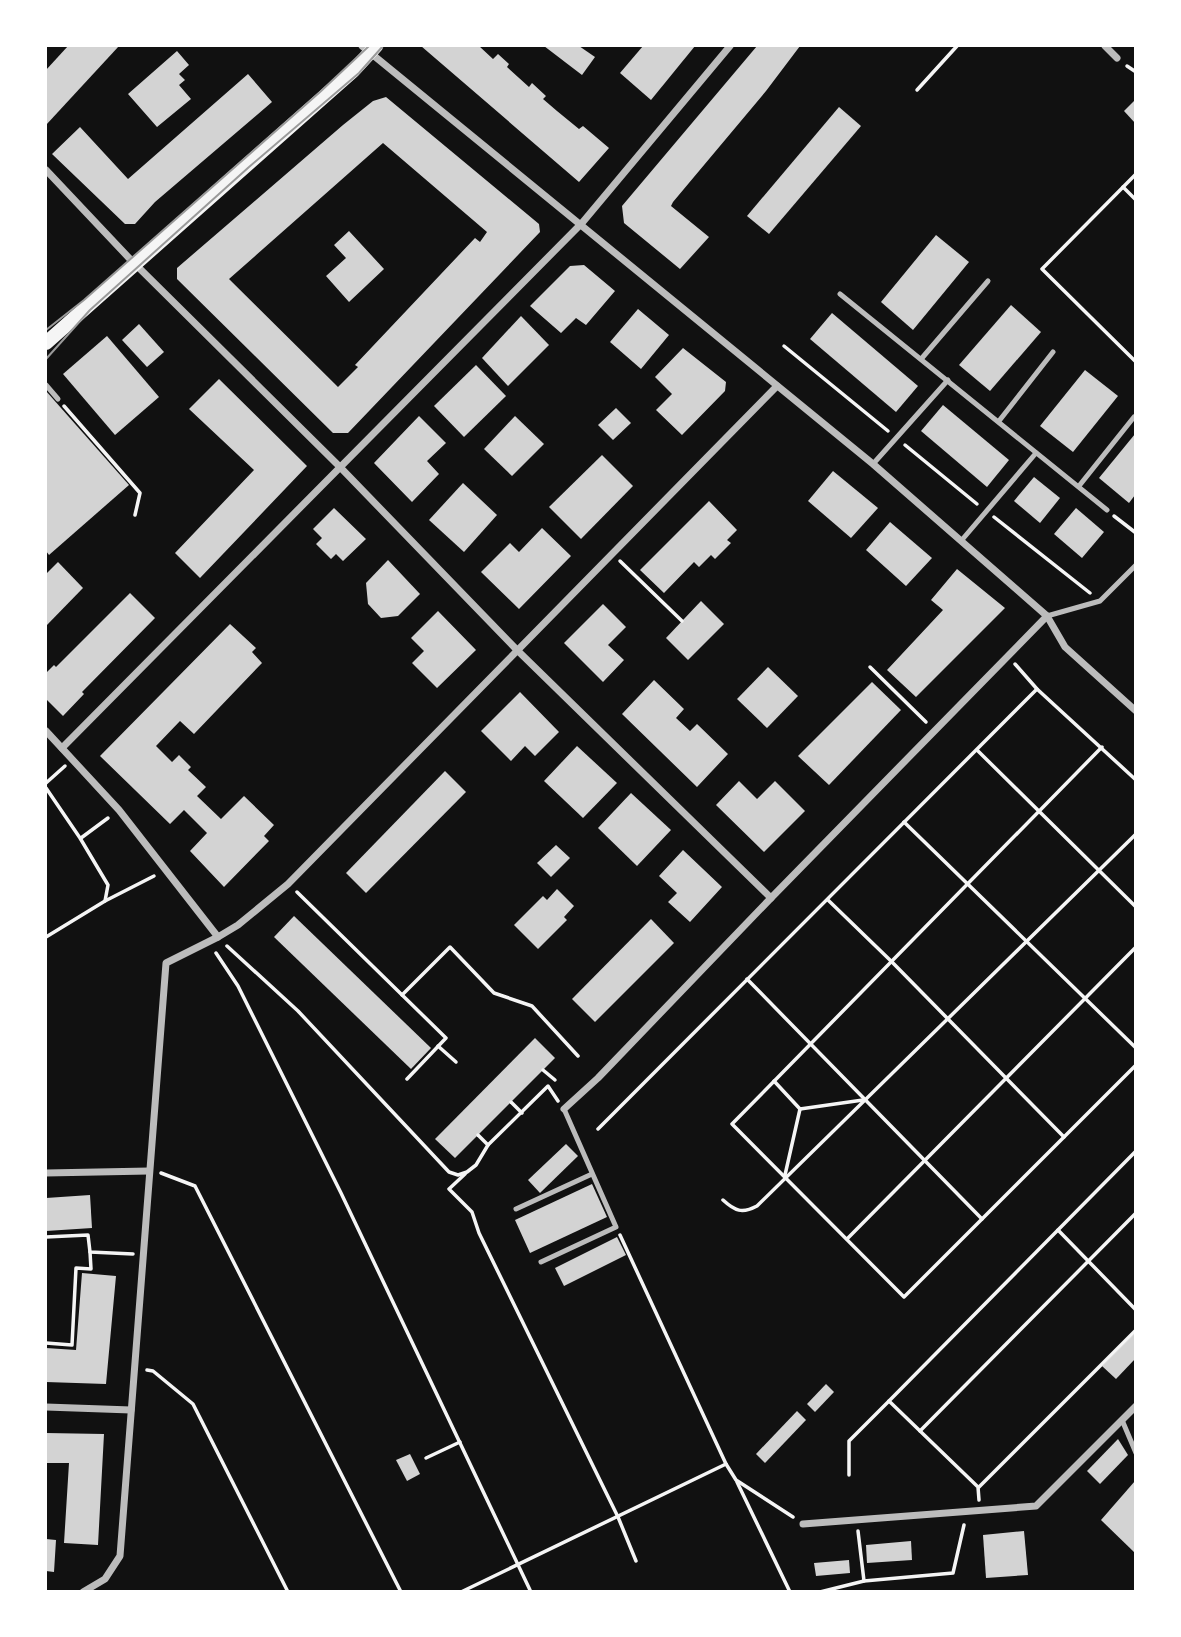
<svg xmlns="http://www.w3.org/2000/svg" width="1181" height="1637" viewBox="0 0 1181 1637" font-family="'Golos Text',sans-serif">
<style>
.building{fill:#d3d3d3;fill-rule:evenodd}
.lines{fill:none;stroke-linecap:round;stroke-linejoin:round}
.path{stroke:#f5f5f5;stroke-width:3.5}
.service{stroke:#bcbcbc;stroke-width:5}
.minor{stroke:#bcbcbc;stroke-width:7}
.secondary{stroke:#f5f5f5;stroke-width:14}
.tram{stroke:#9a9a9a;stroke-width:2}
</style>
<rect width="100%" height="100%" fill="#111"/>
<g class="building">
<polygon points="68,46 119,46 46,125 46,70"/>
<polygon points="421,46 479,46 493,59 498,54 509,64 507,67 529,87 532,83 546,96 543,99 557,111 579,129 583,126 609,148 579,182"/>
<polygon points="544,46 579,46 595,57 582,75"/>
<polygon points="643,46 695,46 651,100 620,73"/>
<polygon points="757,46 800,46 766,91 673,202 671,206 709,237 680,269 624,223 622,206"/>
<polygon points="177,51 189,65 179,74 185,80 179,85 191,99 157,127 128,94"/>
<polygon points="248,74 272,102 155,202 135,224 125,224 52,154 80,127 128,179"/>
<path d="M386,97L539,224L540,232L348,433H333L177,279V268L343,125L373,101ZM383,143L487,232L480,242L475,238L355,365L358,367L338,387L229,279Z"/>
<polygon points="1135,100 1135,123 1124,111"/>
<polygon points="839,107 861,126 769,234 747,216"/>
<polygon points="349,231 384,269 349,302 326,276 346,258 334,245"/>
<polygon points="936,235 969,262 913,330 881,302"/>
<polygon points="584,265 615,291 586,325 576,318 561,333 530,306 570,266"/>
<polygon points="1011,305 1041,332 990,391 959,365"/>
<polygon points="638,309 669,335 641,369 610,342"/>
<polygon points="832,313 918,386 896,412 810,339"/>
<polygon points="521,316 549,345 508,386 482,358"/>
<polygon points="139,324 164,352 147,367 122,340"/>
<polygon points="107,336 159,397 115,435 63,374"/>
<polygon points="683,348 726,382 725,391 682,435 656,410 672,394 655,377"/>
<polygon points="476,365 506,396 464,437 434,406"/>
<polygon points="1085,370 1118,396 1073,452 1040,426"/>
<polygon points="219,379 307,466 200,578 175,553 254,470 189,409"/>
<polygon points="46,391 129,485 49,555 46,551"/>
<polygon points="943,405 1009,460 987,487 921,431"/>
<polygon points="616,408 631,423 613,440 598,425"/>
<polygon points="419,416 446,443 427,461 439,474 412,502 374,463"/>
<polygon points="515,416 544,444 512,476 484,449"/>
<polygon points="1135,434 1135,495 1129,503 1099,478"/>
<polygon points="602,455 633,486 581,539 549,507"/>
<polygon points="833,471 878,508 851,538 808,501"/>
<polygon points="1034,477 1060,498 1040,523 1014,501"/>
<polygon points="463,483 497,515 464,552 429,520"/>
<polygon points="709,501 737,530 727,540 731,543 715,559 711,555 699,567 694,562 664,593 640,570"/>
<polygon points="334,508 366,539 343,561 336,554 331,559 316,544 322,538 313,529"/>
<polygon points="1076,508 1104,532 1082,558 1054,534"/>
<polygon points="890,522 932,558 906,586 866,550"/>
<polygon points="542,528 571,556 519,609 481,572 510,543 519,552"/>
<polygon points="388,560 420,594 398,616 381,618 368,604 366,583"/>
<polygon points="58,562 83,588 46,626 46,574"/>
<polygon points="957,569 1005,608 916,697 887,670 943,610 931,600"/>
<polygon points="130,593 155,618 82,692 84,694 63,716 46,699 46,673 54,665 56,667"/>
<polygon points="701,601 724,624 688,660 666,638"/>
<polygon points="603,604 626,627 608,645 624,660 603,682 564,643"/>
<polygon points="438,611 476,650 437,688 412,663 424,651 411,638"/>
<polygon points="230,624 256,648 252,652 262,663 194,734 180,721 156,746 172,762 179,755 191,767 188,770 206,787 197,796 221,819 244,796 274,825 264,836 269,841 224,887 190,851 207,833 184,810 170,824 100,756"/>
<polygon points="768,667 798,696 767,728 737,699"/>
<polygon points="654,680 684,709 676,718 690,731 697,724 728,754 697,787 622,714"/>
<polygon points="872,682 901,710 829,785 798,756"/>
<polygon points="520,692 559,732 535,756 525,746 511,761 481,731"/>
<polygon points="577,746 617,783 583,818 544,781"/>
<polygon points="445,771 466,792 366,893 346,873"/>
<polygon points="739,781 757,799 775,781 805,811 764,852 716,805"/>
<polygon points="631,793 671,830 637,866 598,828"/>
<polygon points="556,845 570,858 551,877 537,863"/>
<polygon points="683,850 722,887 690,922 668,902 677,893 659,876"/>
<polygon points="557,889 574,906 564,917 567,920 538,949 514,925 543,896 547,900"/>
<polygon points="294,916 431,1048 411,1069 274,937"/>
<polygon points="651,919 674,943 595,1022 572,999"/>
<polygon points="535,1038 555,1058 455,1158 435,1139"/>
<polygon points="566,1144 578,1156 540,1193 528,1180"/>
<polygon points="592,1184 607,1217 530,1253 515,1220"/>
<polygon points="90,1195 92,1228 46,1231 46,1198"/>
<polygon points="617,1237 626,1255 564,1286 555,1268"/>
<polygon points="82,1273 116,1276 106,1384 46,1382 46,1348 76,1350"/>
<polygon points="1135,1333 1135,1359 1116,1379 1102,1366"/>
<polygon points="826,1384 834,1392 815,1412 807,1404"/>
<polygon points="797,1411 806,1420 765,1463 756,1454"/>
<polygon points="46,1433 104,1434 98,1545 64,1543 69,1463 46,1463"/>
<polygon points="1118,1439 1128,1455 1100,1484 1087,1471"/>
<polygon points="410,1454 420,1474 407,1481 396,1460"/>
<polygon points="1135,1481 1135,1553 1101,1520"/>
<polygon points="1024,1531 1028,1575 986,1578 983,1535"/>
<polygon points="46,1539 56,1540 54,1572 46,1571"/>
<polygon points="911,1541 912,1560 867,1563 866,1545"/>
<polygon points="849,1560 850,1573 816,1576 814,1563"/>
</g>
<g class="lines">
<g class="path">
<polyline points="1127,66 1136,72"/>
<polyline points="917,90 957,46"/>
<polyline points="1136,174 1042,269 1136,362"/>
<polyline points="1123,187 1136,200"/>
<polyline points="784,346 888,431"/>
<polyline points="64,406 140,493 135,515"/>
<polyline points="905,445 977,504"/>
<polyline points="1114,516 1136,533"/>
<polyline points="994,517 1090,593"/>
<polyline points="620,561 682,621"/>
<polyline points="1015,664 1037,689 1136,780"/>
<polyline points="870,667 926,722"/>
<polyline points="1102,747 732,1124 904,1297 1136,1065"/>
<polyline points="977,750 1136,907"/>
<polyline points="46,783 65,766"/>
<polyline points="46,788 80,838 108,885 105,901"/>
<polyline points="904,822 1136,1048"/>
<polyline points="81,838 108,818"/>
<polyline points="297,892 446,1038 407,1079"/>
<polyline points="828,900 891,961 1064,1137"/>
<polyline points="46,937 105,901 154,876"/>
<polyline points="227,946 298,1011 449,1172 458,1175 467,1172 476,1165 488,1145 548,1086 558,1101"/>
<polyline points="216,953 238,986 341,1193 530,1590"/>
<polyline points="747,979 982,1219"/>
<polyline points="402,995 450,947 494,993 532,1006 578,1056"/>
<polyline points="438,1046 456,1062"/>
<polyline points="543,1070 555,1080"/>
<polyline points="774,1081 800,1109 863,1100"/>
<polyline points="511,1102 522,1113"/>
<polyline points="598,1129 1037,689"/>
<polyline points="478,1135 488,1145"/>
<polyline points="161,1173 195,1186 401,1592"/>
<polyline points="465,1174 449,1189 472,1212 479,1233 618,1517 636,1561"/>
<polyline points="785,1175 800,1109"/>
<path d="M723,1200C735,1211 742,1214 757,1206L1136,834"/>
<polyline points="1058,1230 1136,1310"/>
<polyline points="620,1235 726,1464 736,1480 793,1517"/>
<polyline points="46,1237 88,1235 90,1252 133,1254"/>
<polyline points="847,1239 1136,947"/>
<polyline points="46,1343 72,1345 76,1268 91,1269 90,1252"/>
<polyline points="147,1370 153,1371 193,1404 288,1592"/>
<polyline points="920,1431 1136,1213"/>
<polyline points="426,1458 460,1442"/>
<polyline points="849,1475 849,1441 889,1401"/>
<polyline points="737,1482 790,1592"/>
<polyline points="979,1487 1136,1330"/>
<polyline points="979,1500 978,1487 889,1401 1136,1151"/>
<polyline points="858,1531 864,1581"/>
<polyline points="461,1592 726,1464"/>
<polyline points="820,1592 864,1581 953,1573 964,1525"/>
</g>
<g class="service">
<polyline points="840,294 1107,510"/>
<polyline points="922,358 988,281"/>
<polyline points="46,385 58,399"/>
<polyline points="999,421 1053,352"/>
<polyline points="873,464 948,380"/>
<polyline points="1079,486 1134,417"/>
<polyline points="961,541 1036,453"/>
<polyline points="1047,616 1100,601 1136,565"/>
<polyline points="516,1209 592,1174"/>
<polyline points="541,1262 616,1227 564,1109"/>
<polyline points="1122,1420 1136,1453"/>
</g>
<g class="minor">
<polyline points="362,46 873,464 1047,616 1065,647 1136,711"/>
<polyline points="1105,46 1117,58"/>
<polyline points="46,170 130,259 339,466 516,649 771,898"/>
<polyline points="46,731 119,810 218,937 238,925 288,884 777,386"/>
<polyline points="62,748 582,223 730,46"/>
<polyline points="564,1109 598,1078 771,898 1047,616"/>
<polyline points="46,1173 149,1171"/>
<polyline points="46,1407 131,1410"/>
<polyline points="803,1524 1036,1506 1136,1406"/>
<polyline points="83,1592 105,1579 120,1556 166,963 218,937"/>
</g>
<polyline class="secondary" points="46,343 353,71 376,46"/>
<g class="tram">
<polyline points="46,330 84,300 320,92 369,46"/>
<polyline points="46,359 90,310 249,167 359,73 383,46"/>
</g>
</g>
<rect width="1181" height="1637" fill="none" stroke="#ffffff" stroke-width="94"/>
</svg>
